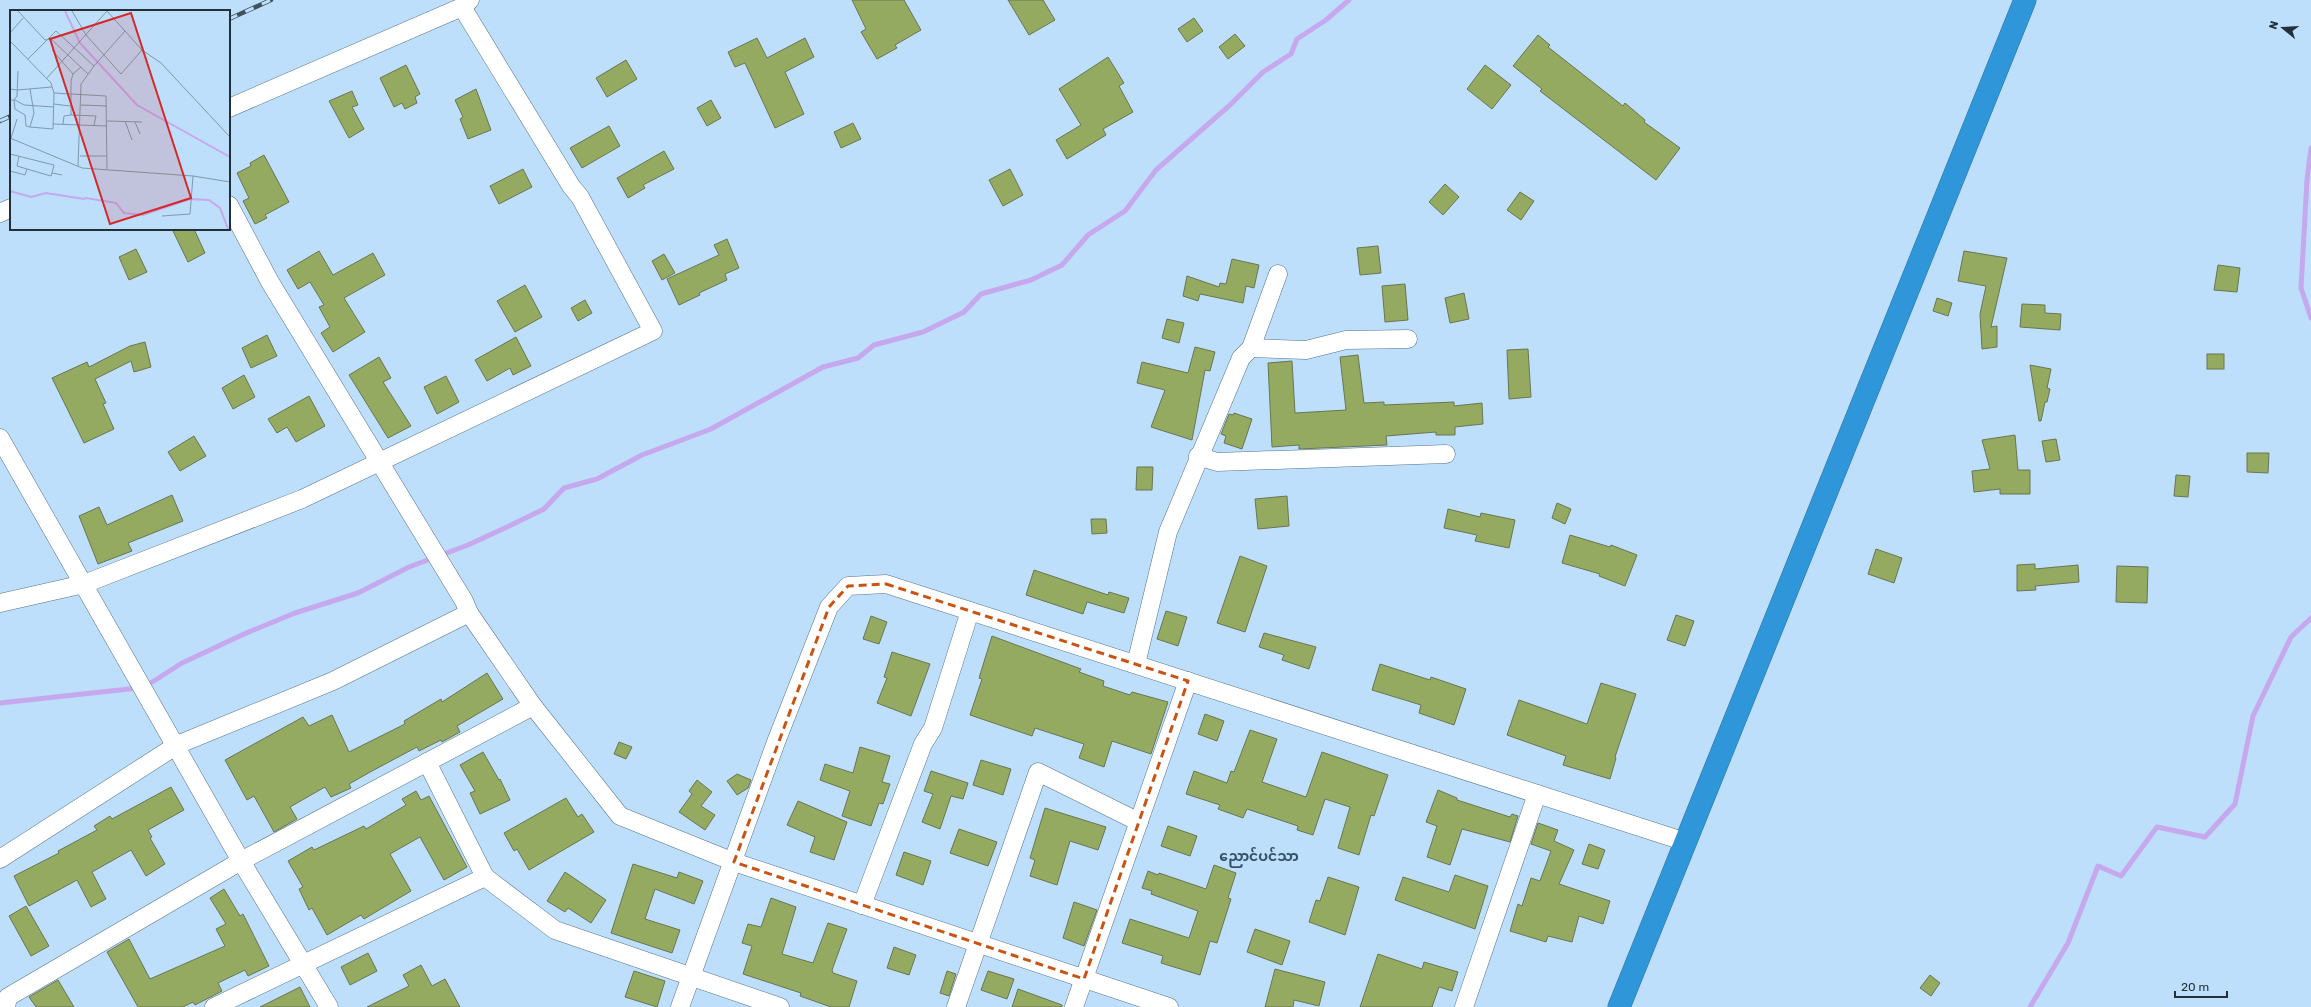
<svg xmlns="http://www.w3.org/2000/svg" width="2311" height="1007" viewBox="0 0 2311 1007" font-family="Rubik,'Noto Sans Myanmar',sans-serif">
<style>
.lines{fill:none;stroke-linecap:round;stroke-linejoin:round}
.stream{stroke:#c5a8ee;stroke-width:5}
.building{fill:#94aa60;stroke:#6a7553}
.street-casing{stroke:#55748c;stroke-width:19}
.highway-casing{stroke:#2b72a2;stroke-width:23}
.street{stroke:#fff;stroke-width:18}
.highway{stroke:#3096da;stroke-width:22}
.rail-casing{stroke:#41525f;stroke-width:4.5}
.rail{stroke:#bddffb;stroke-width:3;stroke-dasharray:9;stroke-linecap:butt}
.marked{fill:none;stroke:#ca5313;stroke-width:3;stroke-dasharray:8 5;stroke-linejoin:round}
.labels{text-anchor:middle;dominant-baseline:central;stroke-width:4;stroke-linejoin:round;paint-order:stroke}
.quarter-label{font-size:14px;font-weight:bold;fill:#355269;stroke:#bddffb}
.inset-river{fill:none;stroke:#c5a8ee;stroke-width:2}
.inset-road{fill:none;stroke:#7f99ae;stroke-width:1}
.view{fill:#d62828;fill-opacity:0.15;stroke:#d62828;stroke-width:2}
.inset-edge{fill:none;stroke:#23303a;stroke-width:2}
</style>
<rect width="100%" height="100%" fill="#bddffb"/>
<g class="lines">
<g class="stream">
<polyline points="2311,148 2307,180 2301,288 2311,318"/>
<polyline points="146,686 182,663 244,634 295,613 358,593 409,567 468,545 507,527 544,509 564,488 597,479 642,455 711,429 823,367 858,358 874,345 923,332 964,312 981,294 1031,280 1062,265 1088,235 1125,211 1156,170 1230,105 1263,72 1291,54 1297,39 1326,20 1349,0"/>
<polyline points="0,703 138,688"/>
<polyline points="2030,1007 2068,943 2098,866 2121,876 2157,827 2205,837 2235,804 2253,716 2291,637 2311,618"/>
</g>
</g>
<g class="building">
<polygon points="852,0 904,0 921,30 895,45 897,48 877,59 861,32 866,29"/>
<polygon points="1008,0 1043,0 1055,20 1029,35"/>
<polygon points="1194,18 1203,31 1187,42 1178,29"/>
<polygon points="1235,34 1245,46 1228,59 1219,47"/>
<polygon points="1538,35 1550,45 1548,47 1623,106 1625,103 1645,120 1644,122 1680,148 1656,180 1540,91 1542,89 1513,66"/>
<polygon points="757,38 767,58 805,38 814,57 785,72 804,114 775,128 745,63 735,67 728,52"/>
<polygon points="1108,57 1124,83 1119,86 1133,112 1103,129 1106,135 1067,159 1056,140 1081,125 1059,89"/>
<polygon points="626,60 637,79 607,97 596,78"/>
<polygon points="406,65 420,94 415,97 417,103 405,109 402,103 394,107 380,78"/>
<polygon points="1485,65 1511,85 1492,109 1467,89"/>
<polygon points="476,89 491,130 468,139 460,119 463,117 455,100"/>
<polygon points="352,91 358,105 352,107 364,129 349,138 329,101"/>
<polygon points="711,100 721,118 707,126 697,108"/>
<polygon points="853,123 861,139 841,148 834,132"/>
<polygon points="609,126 620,146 582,168 570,148"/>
<polygon points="664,151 674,169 643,185 645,188 628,198 617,178"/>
<polygon points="264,155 289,202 265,215 267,218 255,224 243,201 249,198 237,173 251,166 250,163"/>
<polygon points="523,169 532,187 499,204 490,186"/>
<polygon points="1010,169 1023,195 1003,206 989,180"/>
<polygon points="1445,184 1459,197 1443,215 1429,202"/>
<polygon points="1520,192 1534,201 1521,220 1507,210"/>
<polygon points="172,229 194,229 205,253 188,262"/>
<polygon points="727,239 739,268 725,274 727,280 699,293 700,295 679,305 667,279 719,255 714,245"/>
<polygon points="1378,246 1381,273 1360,275 1357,248"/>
<polygon points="136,249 147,272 129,280 119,257"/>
<polygon points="319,251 333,275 373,253 385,275 344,298 365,332 333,352 321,333 330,327 319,307 324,305 310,282 298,289 287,270"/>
<polygon points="1964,251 2007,258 1991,327 1997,326 1997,347 1982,349 1980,314 1986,286 1958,281"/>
<polygon points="664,254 675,273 662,280 652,261"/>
<polygon points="1232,259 1259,265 1254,288 1246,286 1243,303 1200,294 1198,301 1183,296 1187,276 1219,287 1220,283 1226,284"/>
<polygon points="2218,265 2240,268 2237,292 2214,290"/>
<polygon points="1405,284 1408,320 1385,322 1382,286"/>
<polygon points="525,285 542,317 515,332 497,301"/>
<polygon points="1464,293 1469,319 1450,323 1445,298"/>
<polygon points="1937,298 1952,303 1948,316 1933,311"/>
<polygon points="585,300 592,313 578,321 571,308"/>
<polygon points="2022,304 2045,305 2045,313 2061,314 2060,330 2020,327"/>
<polygon points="1167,319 1184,323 1179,343 1162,338"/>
<polygon points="267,335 277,356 251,368 242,348"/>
<polygon points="516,337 531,366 513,375 510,368 487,381 475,360"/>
<polygon points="145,342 151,367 134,372 131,361 95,379 106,403 103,404 114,429 84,443 52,378 87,362 89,367 130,346"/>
<polygon points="1195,347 1215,352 1210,371 1205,370 1192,440 1151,427 1165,390 1137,383 1142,362 1188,373"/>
<polygon points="1528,349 1531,397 1509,399 1507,350"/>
<rect x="2207" y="354" width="17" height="15"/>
<polygon points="1358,355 1364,403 1384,402 1384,405 1454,402 1454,406 1482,403 1483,424 1455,427 1455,435 1436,435 1436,432 1386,436 1387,445 1299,449 1299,445 1272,447 1268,363 1292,361 1295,413 1346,410 1340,357"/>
<polygon points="379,357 391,378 383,382 411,426 388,438 349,375"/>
<polygon points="2030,365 2051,369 2047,388 2050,389 2047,402 2045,402 2041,421 2039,421"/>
<polygon points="244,375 255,397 233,409 222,388"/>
<polygon points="446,376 459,402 437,414 424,387"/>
<polygon points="309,396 325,426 296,442 287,427 277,433 268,419"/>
<polygon points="1234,413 1252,419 1242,449 1224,443 1226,436 1221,434 1229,414 1233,415"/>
<polygon points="2015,435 2018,470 2030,470 2030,494 2000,494 2000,489 1974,492 1972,471 1990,469 1982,440"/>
<polygon points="194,436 206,456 180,471 168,452"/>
<polygon points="2056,439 2060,460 2046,462 2042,441"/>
<polygon points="2247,453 2269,453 2268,473 2247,472"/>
<polygon points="1137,467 1153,467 1152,490 1136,490"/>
<polygon points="2176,475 2190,476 2188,497 2174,496"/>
<polygon points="172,495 183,521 128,543 132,551 98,564 79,516 99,507 107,525"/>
<polygon points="1287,496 1289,526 1258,529 1255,499"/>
<polygon points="1557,503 1571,509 1565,524 1552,518"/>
<polygon points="1448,509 1480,517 1481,513 1515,520 1509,548 1475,541 1477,535 1444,528"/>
<polygon points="1091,519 1106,519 1107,533 1092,534"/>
<polygon points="1570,535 1610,547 1611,545 1637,555 1625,586 1599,576 1600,574 1562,563"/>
<polygon points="1876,549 1902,558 1894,583 1868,574"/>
<polygon points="1240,556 1267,566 1245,632 1217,623"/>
<polygon points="2035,564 2035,569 2078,565 2079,582 2035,586 2036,590 2017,591 2017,565"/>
<polygon points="2117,566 2148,567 2147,603 2116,602"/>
<polygon points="1034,570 1108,595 1109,592 1129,598 1124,613 1087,602 1083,614 1026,595"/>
<polygon points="1166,611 1187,617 1178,646 1157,639"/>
<polygon points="1676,615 1694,621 1685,646 1667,640"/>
<polygon points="871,616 887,622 879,644 863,639"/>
<polygon points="1264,633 1316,647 1309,669 1282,660 1284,655 1259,647"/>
<polygon points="992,636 1081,669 1079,672 1104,681 1103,686 1130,695 1132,692 1168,702 1151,754 1112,741 1104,767 1079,758 1084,744 1035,728 1032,736 970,715 982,679 979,678"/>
<polygon points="892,652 930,664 911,716 877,703 887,678 884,677"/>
<polygon points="1380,664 1430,680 1431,677 1466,689 1454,725 1419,713 1421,705 1372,690"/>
<polygon points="487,673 503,699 457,726 460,732 442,742 441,740 419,751 417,747 372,771 349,784 351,788 331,797 325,787 290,807 297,819 274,832 254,796 247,800 225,760 303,717 309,726 332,715 349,752 405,724 404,721 441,699 442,702"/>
<polygon points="1601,683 1636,694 1615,757 1616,758 1610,779 1563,765 1566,756 1507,735 1519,700 1587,724"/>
<polygon points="1205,714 1224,721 1217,741 1198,734"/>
<polygon points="1250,730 1277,739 1262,782 1306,797 1322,752 1388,775 1374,816 1371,815 1359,855 1338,848 1350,807 1325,799 1313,835 1297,830 1298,826 1247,809 1243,818 1218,809 1220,805 1186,794 1194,771 1227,783 1231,771 1234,772"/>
<polygon points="619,742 632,747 626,759 614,754"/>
<polygon points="860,747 890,756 882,782 890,784 883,804 879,803 871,826 842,816 850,791 820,780 825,764 853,773"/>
<polygon points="483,752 499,780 500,779 510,800 480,814 470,793 475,791 460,765"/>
<polygon points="981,760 1011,769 1003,795 973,785"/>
<polygon points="931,771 968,783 963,799 951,796 940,829 922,822 933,794 924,791"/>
<polygon points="737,774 751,780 748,788 737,795 727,781"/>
<polygon points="697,780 712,792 701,806 715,815 705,830 679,812 692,794 689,791"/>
<polygon points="171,787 184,810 148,830 152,837 150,838 165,864 146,876 131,850 92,872 106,899 91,907 77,880 29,906 14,876 59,853 58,851 97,830 94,826 110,816 112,819"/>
<polygon points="1438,790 1457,798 1457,800 1510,817 1512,814 1518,816 1510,842 1462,829 1450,865 1427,857 1437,826 1426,822"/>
<polygon points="416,791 421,800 429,796 467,867 444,880 420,837 390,854 411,891 364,919 361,915 327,935 312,908 309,910 299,889 303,887 288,861 312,847 314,850 364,826 366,829 406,805 402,799"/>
<polygon points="566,798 578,817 582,814 594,832 529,870 517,849 514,851 504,833"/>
<polygon points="798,801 847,822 834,860 810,852 815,837 787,825"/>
<polygon points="1045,808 1106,827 1098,850 1070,841 1057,885 1030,876 1035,860 1030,858"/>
<polygon points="1538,823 1558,830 1554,841 1574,850 1559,884 1610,901 1603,924 1579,916 1572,942 1548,936 1546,942 1510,931 1518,904 1522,906 1531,878 1540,881 1551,851 1531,844"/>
<polygon points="1168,826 1197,836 1190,856 1161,846"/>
<polygon points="959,829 997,842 988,866 950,853"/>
<polygon points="1589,844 1605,850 1598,869 1582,864"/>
<polygon points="904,852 931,861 923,885 896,875"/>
<polygon points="633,864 677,878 679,872 703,881 694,904 655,889 645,919 680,930 672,953 611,933"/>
<polygon points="1214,865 1236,873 1228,898 1231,899 1217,943 1210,941 1200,975 1161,963 1163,956 1122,943 1130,919 1189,938 1198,911 1151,894 1152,891 1142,888 1148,871 1158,875 1159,873 1206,889"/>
<polygon points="565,872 606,900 591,923 568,908 565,912 547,901"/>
<polygon points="1455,875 1488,886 1475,929 1395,900 1403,877 1449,892"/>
<polygon points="1328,877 1359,887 1345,935 1309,922 1316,900 1320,901"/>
<polygon points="224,889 240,916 243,914 269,966 248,976 245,970 218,983 222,991 195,1005 193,1002 183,1007 138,1007 107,952 129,939 150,979 225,946 216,929 226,924 210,898"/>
<polygon points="771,898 796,907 782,954 813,963 828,923 847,929 832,970 833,973 857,981 849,1007 831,1007 800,996 801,993 743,974 752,946 742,943 748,924 761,927"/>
<polygon points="1074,902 1097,910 1084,946 1063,938"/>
<polygon points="26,906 49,946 31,956 9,916"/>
<polygon points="1255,929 1290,941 1282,965 1247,952"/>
<polygon points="894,947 916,955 909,975 887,968"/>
<polygon points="368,953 377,971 350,985 341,967"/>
<polygon points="1378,954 1422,969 1424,962 1458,972 1452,991 1439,987 1432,1007 1360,1007"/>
<polygon points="421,965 432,986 445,979 460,1007 367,1007 409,986 403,975"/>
<polygon points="1275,969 1325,982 1319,1006 1294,1000 1293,1007 1265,1007"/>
<polygon points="634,971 665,981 657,1007 625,997"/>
<polygon points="947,971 956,974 949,996 940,993"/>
<polygon points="988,971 1014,979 1007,999 981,990"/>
<polygon points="1930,975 1940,983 1931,996 1920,988"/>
<polygon points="58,980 74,1007 36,1007 29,997"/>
<polygon points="300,987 310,1007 260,1007"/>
<polygon points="1018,989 1062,1005 1062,1007 1012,1007"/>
</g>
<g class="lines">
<defs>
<g id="street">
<polyline points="229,108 462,7 470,0"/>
<polyline points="229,205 270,282 464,601 469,613"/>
<polyline points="0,213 11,208"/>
<polyline points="1251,348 1306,350 1346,340 1408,339"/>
<polyline points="0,438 241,861 329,1007"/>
<polyline points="1198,456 1217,462 1446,454"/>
<polyline points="0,603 84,584 302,499 653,331 580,197 571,186 462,7"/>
<polyline points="1136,664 1168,532 1241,358 1251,348 1278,274"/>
<polyline points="0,859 177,745 333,681 469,613 533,706 620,816 734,862 1169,1007"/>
<polyline points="485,877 555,930 780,1007"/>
<polyline points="862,905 923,744 933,728 970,611"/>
<polyline points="6,1007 8,997 241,861 533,706"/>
<polyline points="214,1007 485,877 427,762"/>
<polyline points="680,1007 776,742 829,607 848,586 886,584 1686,842"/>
<polyline points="956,1007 1038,772 1139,822"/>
<polyline points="1074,1007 1188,681"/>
<polyline points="1464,1007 1537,794"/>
</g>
<polyline id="highway" points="1619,1007 2025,0"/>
</defs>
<use href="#street" class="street-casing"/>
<use href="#highway" class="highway-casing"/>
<use href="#street" class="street"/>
<use href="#highway" class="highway"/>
<defs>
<g id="rail">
<polyline points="229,19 271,0"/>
<polyline points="0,121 11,116"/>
</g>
</defs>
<use href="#rail" class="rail-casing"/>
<use href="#rail" class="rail"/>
</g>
<path class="marked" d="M886,584L1188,681L1084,979L734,862L829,607L848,586Z"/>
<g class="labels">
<g class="quarter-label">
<text x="1259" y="856">ညောင်ပင်သာ</text>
</g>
</g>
<g transform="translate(10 10)">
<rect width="220" height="220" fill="#bddffb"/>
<path class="inset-river" d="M55,1L70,33L127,95L220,147M0,181L21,187L36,183L74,189L76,188L106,193L114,203L133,205L180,189L199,190L210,198L218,219"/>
<path class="inset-road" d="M8,1L35,30L41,29L78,64M62,1L76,25L111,64L132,40M97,1L132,40L151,53L220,127M0,23L13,8M0,31L41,73L44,83L43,119L20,117L24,103L20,79M42,40L63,64L71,57M18,49L46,21L84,56L71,74L68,156M84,56L115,21M8,61L7,86L4,90L5,99L15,105L16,116L20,117M37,68L97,1M0,79L7,80L42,77M44,83L96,86L97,159M0,90H5L14,95L44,97M44,94L60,96M71,95L97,96M61,105V71L63,64M97,111L132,112M115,111L122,130M125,112L130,124M43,114L97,116M53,114L54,106L61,105L86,106L84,115M0,128L72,158L183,166L220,172M1,128L7,109M0,144L44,155L42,163M9,146L7,156L17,159M70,146H97M0,161L15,165L17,159L41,166L42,163L52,165M152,206L180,204L183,166"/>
<path class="view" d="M121,3L181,188L100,214L40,29Z"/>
<rect width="220" height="220" class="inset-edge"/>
</g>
<g transform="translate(2283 28) rotate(288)" stroke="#bddffb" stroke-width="3" paint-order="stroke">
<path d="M0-3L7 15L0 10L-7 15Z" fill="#23303a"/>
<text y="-6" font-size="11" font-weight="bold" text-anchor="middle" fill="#23303a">N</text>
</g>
<path d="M2175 991v6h52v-6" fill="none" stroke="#23303a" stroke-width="2"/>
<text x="2181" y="991" font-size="12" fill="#23303a" stroke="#bddffb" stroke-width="3" paint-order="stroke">20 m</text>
</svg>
